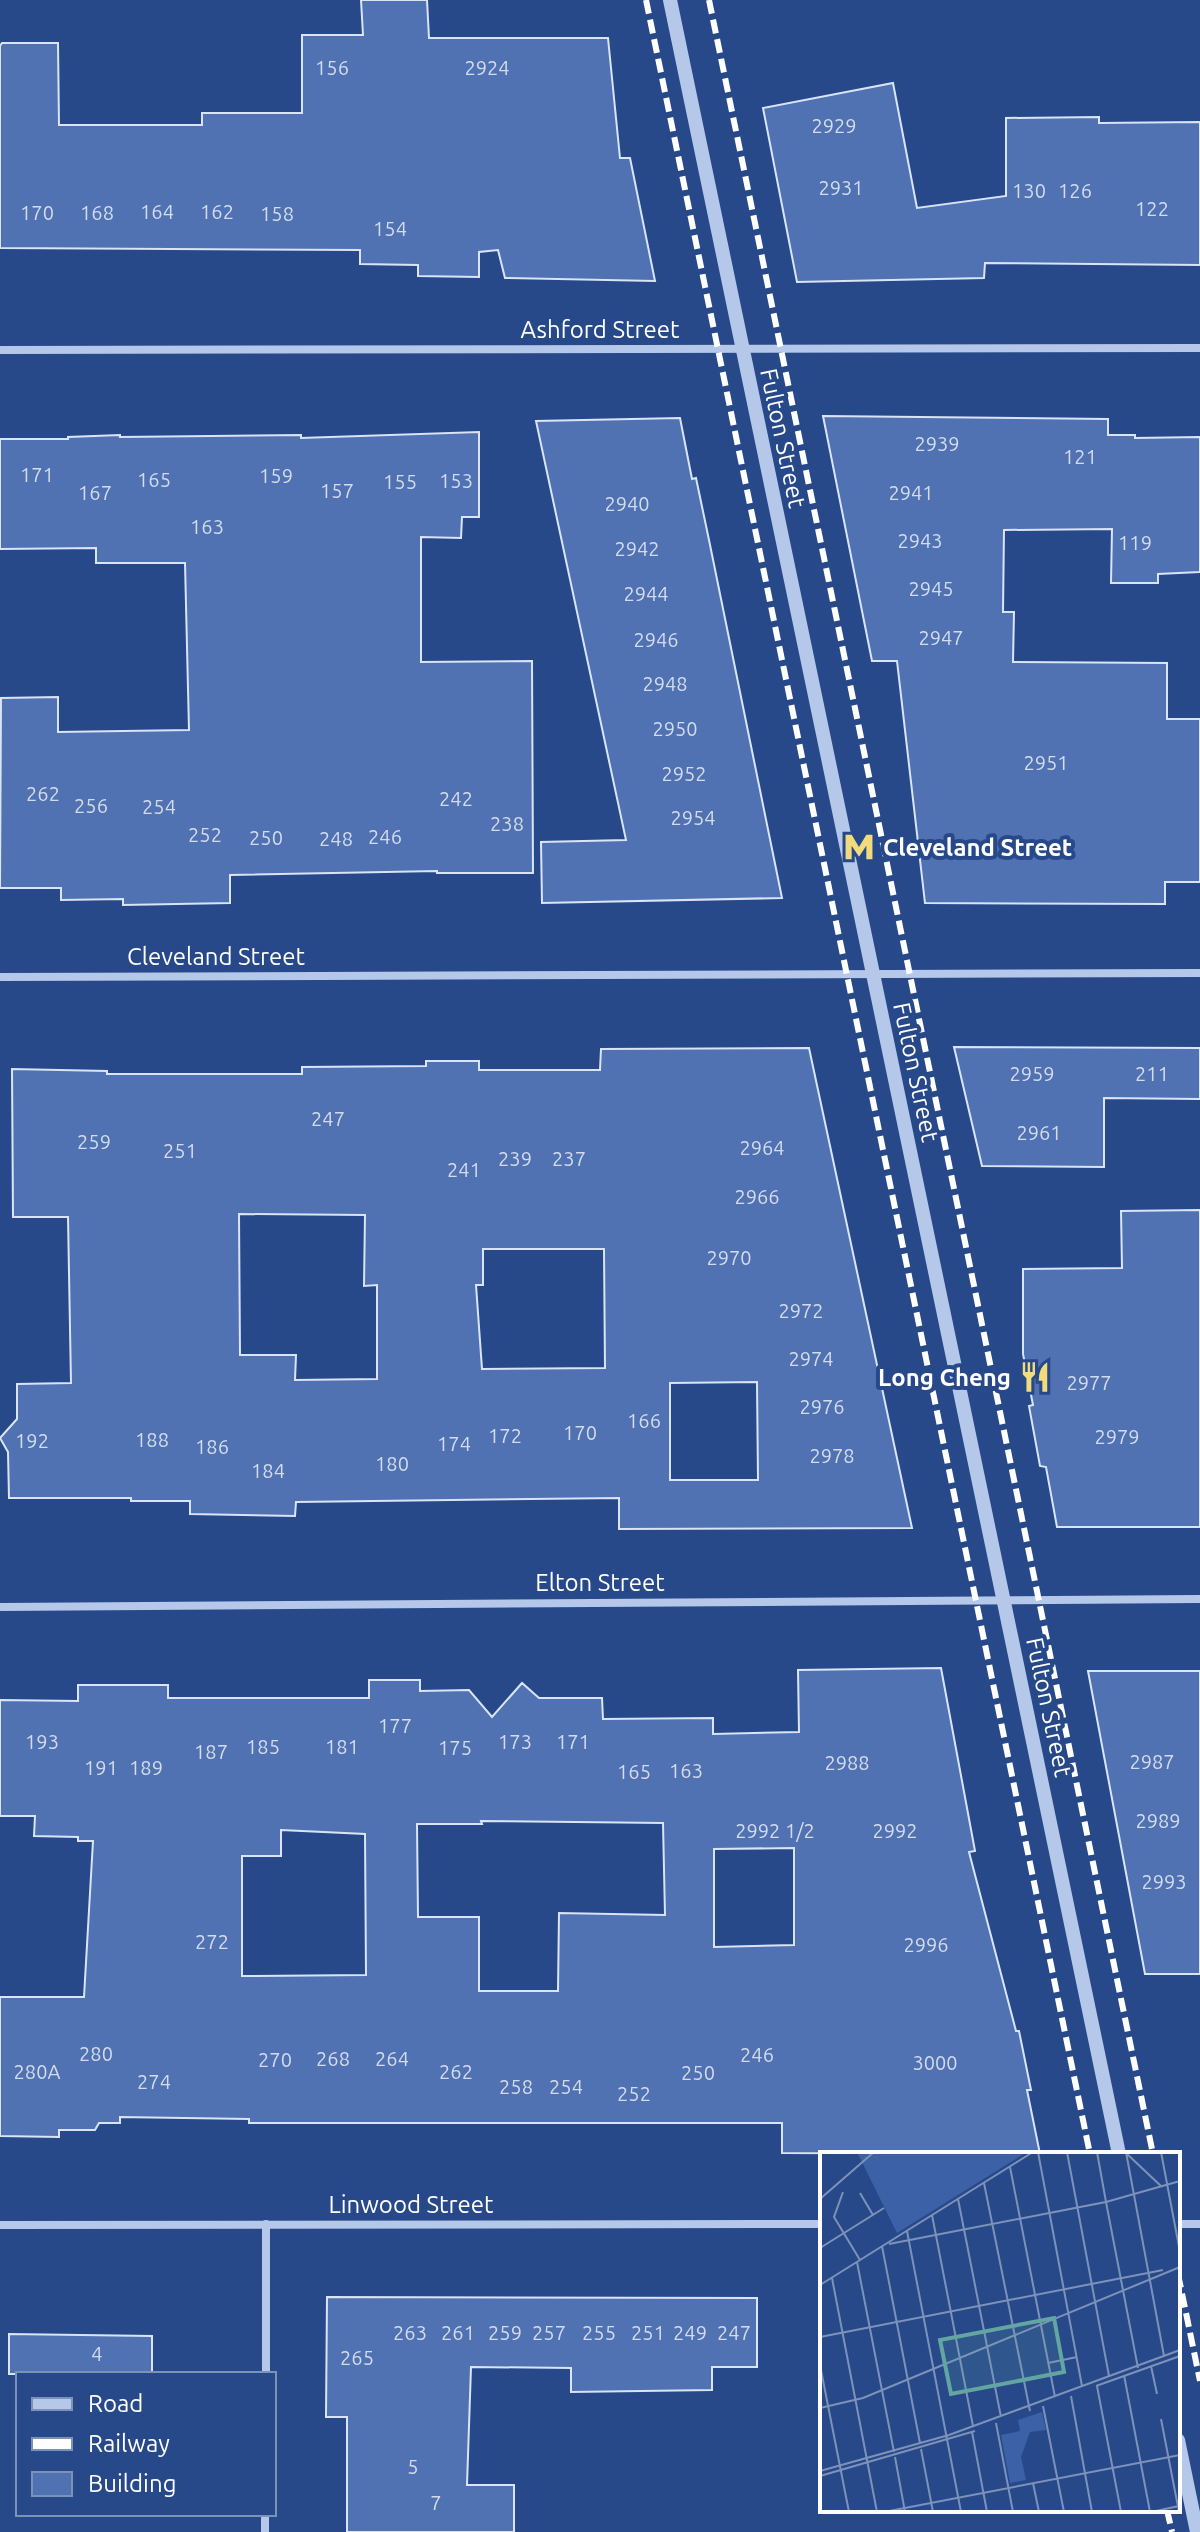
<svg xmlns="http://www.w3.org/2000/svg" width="1200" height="2532" viewBox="0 0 1200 2532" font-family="Ubuntu,sans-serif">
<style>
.building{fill:#5071b2;stroke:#d9e4f7;stroke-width:2;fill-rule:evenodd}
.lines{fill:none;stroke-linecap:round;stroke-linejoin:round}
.minor{stroke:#b5c8e9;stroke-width:8}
.tertiary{stroke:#b5c8e9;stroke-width:14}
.rail{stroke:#fff;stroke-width:6;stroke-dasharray:14 6;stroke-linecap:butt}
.labels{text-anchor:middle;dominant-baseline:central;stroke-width:8;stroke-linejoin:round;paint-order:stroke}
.number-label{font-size:20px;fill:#d3dcec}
.street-label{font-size:24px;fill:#fff;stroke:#27498a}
.poi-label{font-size:24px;font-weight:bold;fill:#fff;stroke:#27498a;text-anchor:start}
.inset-road{fill:none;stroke:#7d92b9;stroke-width:2}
.view{fill:#63a6a1;fill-opacity:0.15;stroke:#63a6a1;stroke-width:4}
.inset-edge{fill:none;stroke:#fff;stroke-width:4}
</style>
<rect width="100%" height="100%" fill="#27498a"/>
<g class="building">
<polygon points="361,0 427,0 429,38 608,38 620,158 630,158 655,281 505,278 498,250 479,252 479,277 418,276 418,265 360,264 360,250 0,248 0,46 2,43 58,43 59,125 202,125 202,113 302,113 302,35 363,35"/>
<polygon points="893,83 917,208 1006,196 1006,118 1099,117 1099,123 1200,122 1200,265 985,263 984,278 797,282 763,108"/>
<polygon points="823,416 1108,419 1108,435 1135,435 1135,438 1200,437 1200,572 1158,574 1158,583 1111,583 1112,529 1004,530 1003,612 1014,612 1013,662 1167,663 1167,719 1200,719 1200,882 1165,882 1165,904 925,903 897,661 872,661"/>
<polygon points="680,418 692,479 696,478 709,540 782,898 542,903 541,842 626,840 536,421"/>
<polygon points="479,432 479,517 462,517 461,538 421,537 421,662 532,661 533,873 437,873 437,871 230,875 230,903 123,905 123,899 61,900 61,888 0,888 1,698 58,697 58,732 189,730 185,563 96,563 96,548 0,549 0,439 68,439 68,437 120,435 120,437 301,435 301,438"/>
<polygon points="954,1047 1200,1048 1200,1099 1104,1098 1104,1167 982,1166"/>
<path d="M809,1048L912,1528L619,1529V1498L296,1502L295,1516L190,1514V1501H131V1498H9L8,1452L0,1438L17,1419V1384L71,1383L68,1217H13L12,1069L107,1071V1074H302V1067L426,1066V1061H479V1070H600L601,1049ZM239,1214L365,1215L364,1286L377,1285V1379L295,1380L296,1355H240ZM483,1249H604L605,1368L482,1369L476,1285H483ZM757,1382L758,1480H670V1383Z"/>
<polygon points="1200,1210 1200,1527 1057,1527 1046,1467 1040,1466 1029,1406 1033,1405 1023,1354 1023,1269 1122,1268 1121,1211"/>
<path d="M941,1668L975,1851L969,1852L1016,2031H1019L1031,2090H1027L1040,2154L782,2153V2123H249V2119L120,2117V2123H99L95,2130H59V2137L0,2136V1997H84L93,1841H78V1837L34,1836L35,1816H0V1700L78,1701V1685H168V1698H369V1680H420V1691L469,1690L492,1717L522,1683L539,1698H602L603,1719L713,1718V1734L799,1732L798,1670ZM481,1821L663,1823L665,1915L559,1913L558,1991H479V1917H418L417,1824H482ZM281,1830L365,1834L366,1975L242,1976V1856H281ZM794,1848V1945L714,1947V1849Z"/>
<polygon points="1088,1671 1200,1671 1200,1974 1145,1974"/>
<polygon points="327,2297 757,2298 757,2367 712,2367 712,2390 571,2392 571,2368 471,2367 467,2485 514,2485 514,2532 347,2532 347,2417 326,2417"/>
<polygon points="9,2334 152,2336 152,2374 9,2374"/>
</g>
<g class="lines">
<g class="minor">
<polyline points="0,350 1200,348"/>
<polyline points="0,977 1200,973"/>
<polyline points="0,1607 1200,1599"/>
<polyline points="1178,2224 1200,2224"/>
<polyline points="0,2225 822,2224"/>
<polyline points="266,2374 266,2224"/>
<polyline points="265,2532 265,2514"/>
</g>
<g class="tertiary">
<polyline points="670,0 1119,2154"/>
<polyline points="1178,2440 1197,2532"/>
</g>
<g class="rail">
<polyline points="646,0 1090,2154"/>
<polyline points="709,0 1153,2154"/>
<polyline points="1178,2274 1200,2381"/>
<polyline points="1167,2510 1172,2532"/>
</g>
</g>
<defs>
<symbol id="metro-bare" viewBox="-9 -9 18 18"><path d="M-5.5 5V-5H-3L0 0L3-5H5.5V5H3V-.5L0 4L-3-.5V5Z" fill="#f2db7b" stroke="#27498a" stroke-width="2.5" paint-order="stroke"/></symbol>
<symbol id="restaurant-bare" viewBox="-9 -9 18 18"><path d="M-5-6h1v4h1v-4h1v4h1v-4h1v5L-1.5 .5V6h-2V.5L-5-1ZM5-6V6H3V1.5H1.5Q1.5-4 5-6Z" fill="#f2db7b" stroke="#27498a" stroke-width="2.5" paint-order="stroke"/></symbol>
</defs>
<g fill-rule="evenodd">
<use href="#metro-bare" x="837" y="825" width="44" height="44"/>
<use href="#restaurant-bare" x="1013" y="1355" width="44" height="44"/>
</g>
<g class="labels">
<g class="number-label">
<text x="332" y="67">156</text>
<text x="487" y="67">2924</text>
<text x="834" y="125">2929</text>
<text x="841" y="187">2931</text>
<text x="1029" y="190">130</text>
<text x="1075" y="190">126</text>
<text x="1152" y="208">122</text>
<text x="157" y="211">164</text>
<text x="217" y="211">162</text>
<text x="37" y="212">170</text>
<text x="97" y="212">168</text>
<text x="277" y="213">158</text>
<text x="390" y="228">154</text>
<text x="937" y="443">2939</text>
<text x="1080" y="456">121</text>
<text x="37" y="474">171</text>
<text x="276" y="475">159</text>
<text x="154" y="479">165</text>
<text x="456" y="480">153</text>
<text x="400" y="481">155</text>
<text x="337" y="490">157</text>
<text x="95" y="492">167</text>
<text x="911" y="492">2941</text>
<text x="627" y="503">2940</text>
<text x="207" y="526">163</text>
<text x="920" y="540">2943</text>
<text x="1135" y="542">119</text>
<text x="637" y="548">2942</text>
<text x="931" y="588">2945</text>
<text x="646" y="593">2944</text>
<text x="941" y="637">2947</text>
<text x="656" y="639">2946</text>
<text x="665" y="683">2948</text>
<text x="675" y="728">2950</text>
<text x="1046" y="762">2951</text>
<text x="684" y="773">2952</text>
<text x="43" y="793">262</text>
<text x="456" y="798">242</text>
<text x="91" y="805">256</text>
<text x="159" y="806">254</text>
<text x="693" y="817">2954</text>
<text x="507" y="823">238</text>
<text x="205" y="834">252</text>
<text x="385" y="836">246</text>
<text x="266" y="837">250</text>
<text x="336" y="838">248</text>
<text x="1032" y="1073">2959</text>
<text x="1152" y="1073">211</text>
<text x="328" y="1118">247</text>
<text x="1039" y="1132">2961</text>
<text x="94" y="1141">259</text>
<text x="762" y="1147">2964</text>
<text x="180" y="1150">251</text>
<text x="515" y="1158">239</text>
<text x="569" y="1158">237</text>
<text x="464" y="1169">241</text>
<text x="757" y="1196">2966</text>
<text x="729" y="1257">2970</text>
<text x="801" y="1310">2972</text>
<text x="811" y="1358">2974</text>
<text x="1089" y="1382">2977</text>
<text x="822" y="1406">2976</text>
<text x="644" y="1420">166</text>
<text x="580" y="1432">170</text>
<text x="505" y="1435">172</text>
<text x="1117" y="1436">2979</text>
<text x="152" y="1439">188</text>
<text x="32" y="1440">192</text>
<text x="454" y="1443">174</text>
<text x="212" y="1446">186</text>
<text x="832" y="1455">2978</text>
<text x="392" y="1463">180</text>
<text x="268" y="1470">184</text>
<text x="395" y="1725">177</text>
<text x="42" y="1741">193</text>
<text x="515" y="1741">173</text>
<text x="573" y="1741">171</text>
<text x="263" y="1746">185</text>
<text x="342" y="1746">181</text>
<text x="455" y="1747">175</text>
<text x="211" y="1751">187</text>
<text x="1152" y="1761">2987</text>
<text x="847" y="1762">2988</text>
<text x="101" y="1767">191</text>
<text x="146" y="1767">189</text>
<text x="686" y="1770">163</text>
<text x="634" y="1771">165</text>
<text x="1158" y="1820">2989</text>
<text x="775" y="1830">2992 1/2</text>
<text x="895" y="1830">2992</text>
<text x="1164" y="1881">2993</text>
<text x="212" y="1941">272</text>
<text x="926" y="1944">2996</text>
<text x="96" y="2053">280</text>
<text x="757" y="2054">246</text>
<text x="333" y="2058">268</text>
<text x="392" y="2058">264</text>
<text x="275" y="2059">270</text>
<text x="935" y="2062">3000</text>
<text x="37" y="2071">280A</text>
<text x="456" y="2071">262</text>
<text x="698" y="2072">250</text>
<text x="154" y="2081">274</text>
<text x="516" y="2086">258</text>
<text x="566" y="2086">254</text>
<text x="634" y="2093">252</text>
<text x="410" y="2332">263</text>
<text x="458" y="2332">261</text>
<text x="505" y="2332">259</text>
<text x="549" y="2332">257</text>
<text x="599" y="2332">255</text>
<text x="648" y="2332">251</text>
<text x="690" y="2332">249</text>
<text x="734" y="2332">247</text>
<text x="97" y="2353">4</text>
<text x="357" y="2357">265</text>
<text x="413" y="2466">5</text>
<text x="436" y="2502">7</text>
</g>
<g class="street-label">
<text x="600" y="329">Ashford Street</text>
<text transform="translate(783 438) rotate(78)">Fulton Street</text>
<text x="216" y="956">Cleveland Street</text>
<text transform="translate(916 1072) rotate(78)">Fulton Street</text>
<text x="600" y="1582">Elton Street</text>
<text transform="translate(1049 1707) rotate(78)">Fulton Street</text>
<text x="411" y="2204">Linwood Street</text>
</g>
<g class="poi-label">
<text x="883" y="847">Cleveland Street</text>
<text x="1011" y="1377" text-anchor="end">Long Cheng</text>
</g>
</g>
<g transform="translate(820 2152)">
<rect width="360" height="360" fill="#27498a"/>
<path d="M37,0H207L77,81ZM222,260L226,278L210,280L201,305L206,328L190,331L181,283L200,279L198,268Z" fill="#3c61a7"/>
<path class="inset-road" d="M218,0L262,234M247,0L289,224M277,0L286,50L360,29M306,0L344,204M341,0L360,100M306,1L342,35M190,15L235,245M164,31L210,259M23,40L14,65L40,108M40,41L53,63M0,47L54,0M138,47L181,265M112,63L153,274M87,79L141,360M69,92L286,50L318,216M62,94L100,291M0,96L64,56M37,110L74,300M12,126L57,360M0,133L213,0M0,185L343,118M228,211L257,205M0,213L29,360M331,214L337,242M304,223L330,360M276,234L360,204M277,234L301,360M251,244L272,360M223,254L244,360M0,256L43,246L360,115M341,267L359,360M176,271L193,360M152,280L167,360M101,297L113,360M75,305L85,360M0,319L129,283L360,198M0,324L155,279M213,331L219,360M64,360L360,303M331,360L359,354"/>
<path class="view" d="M234,166L244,220L131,242L120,188Z"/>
<rect width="360" height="360" class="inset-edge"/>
</g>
<rect x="16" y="2372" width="260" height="144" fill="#27498a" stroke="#7d92b9" stroke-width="2"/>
<rect x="32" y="2398" width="40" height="12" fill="#b5c8e9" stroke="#7d92b9" stroke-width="2"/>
<text x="88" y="2412" font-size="24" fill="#ffffff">Road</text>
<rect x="32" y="2438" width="40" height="12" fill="#ffffff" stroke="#7d92b9" stroke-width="2"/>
<text x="88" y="2452" font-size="24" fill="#ffffff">Railway</text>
<rect x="32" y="2472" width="40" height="24" fill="#5071b2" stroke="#7d92b9" stroke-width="2"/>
<text x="88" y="2492" font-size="24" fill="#ffffff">Building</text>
</svg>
